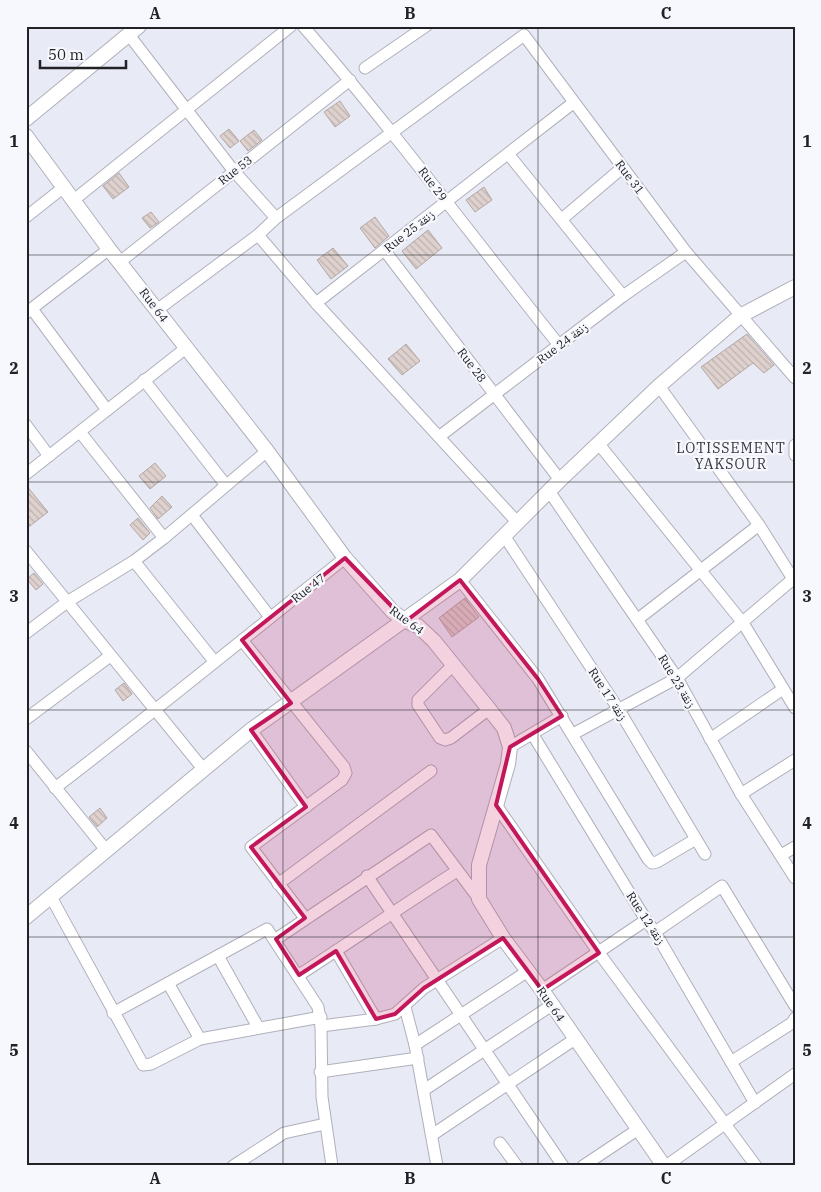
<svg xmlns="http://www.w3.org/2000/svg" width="821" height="1192" viewBox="0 0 821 1192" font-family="'IBM Plex Serif','Noto Naskh Arabic',serif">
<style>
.building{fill:url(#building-back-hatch);stroke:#b3a7a4}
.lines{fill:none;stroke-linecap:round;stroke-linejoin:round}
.minor-casing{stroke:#afb0bb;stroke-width:13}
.tertiary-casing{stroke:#afb0bb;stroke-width:16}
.minor{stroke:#fff;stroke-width:11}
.tertiary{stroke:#fff;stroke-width:14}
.marked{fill:#c2185b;fill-opacity:0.2;stroke:#c2185b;stroke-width:4;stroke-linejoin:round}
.grid{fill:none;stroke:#222226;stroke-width:1;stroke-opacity:0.55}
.labels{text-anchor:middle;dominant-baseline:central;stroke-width:4.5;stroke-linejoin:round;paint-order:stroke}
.street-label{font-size:12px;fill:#222226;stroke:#f7f8fe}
.neighbourhood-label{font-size:14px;letter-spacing:1px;fill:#34353e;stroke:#f7f8fe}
.neatline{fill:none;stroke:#222226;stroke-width:2}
.grid-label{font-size:16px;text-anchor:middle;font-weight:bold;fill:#222226}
</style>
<defs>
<pattern id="building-back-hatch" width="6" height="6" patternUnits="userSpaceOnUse" patternTransform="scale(1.25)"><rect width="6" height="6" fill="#ded1ce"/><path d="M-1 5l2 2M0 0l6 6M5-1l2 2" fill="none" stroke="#beb3b1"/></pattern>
</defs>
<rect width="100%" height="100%" fill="#e8eaf5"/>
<g class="building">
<polygon points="340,101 350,116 335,127 324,112"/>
<polygon points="229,129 239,141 230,148 220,136"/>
<polygon points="254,130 262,140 248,151 240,141"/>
<polygon points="119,173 129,187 113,199 103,186"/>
<polygon points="484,187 492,200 475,212 466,200"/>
<polygon points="151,212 159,222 150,228 142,218"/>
<polygon points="375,217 389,236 375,248 360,228"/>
<polygon points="428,230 442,248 416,269 402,251"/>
<polygon points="333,248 348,266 331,279 317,260"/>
<polygon points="747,334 774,365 764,373 753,363 718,389 701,367"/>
<polygon points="406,344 420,361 402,375 388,359"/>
<polygon points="155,463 166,476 150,489 139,476"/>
<polygon points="26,485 48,512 26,529"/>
<polygon points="162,496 172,507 158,519 150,508"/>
<polygon points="138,518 150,533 143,540 130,525"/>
<polygon points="34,573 43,584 36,590 27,579"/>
<polygon points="465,598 479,617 452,637 439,618"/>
<polygon points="124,683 132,694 123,701 115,690"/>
<polygon points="100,808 107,818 97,827 89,817"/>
</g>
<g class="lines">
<defs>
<g id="minor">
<path d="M303,26C393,129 474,239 559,345"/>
<polyline points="129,35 233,170 276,218"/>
<polyline points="365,68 426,26"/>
<polyline points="509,155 623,296"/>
<polyline points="75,199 291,26"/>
<polyline points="26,217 64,187"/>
<polyline points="562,219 622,168"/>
<polyline points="258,235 316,303 518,523"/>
<polyline points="385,251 560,480"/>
<polyline points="121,261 350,80"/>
<polyline points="316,303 573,103"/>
<polyline points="32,309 107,410"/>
<polyline points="157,310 258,235 276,218 524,35 686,252 795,378"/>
<polyline points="26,313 109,249"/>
<polyline points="144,380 225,484"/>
<polyline points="659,386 759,525 795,582"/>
<polyline points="26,425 49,456"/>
<polyline points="80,432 164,538"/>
<polyline points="440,436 623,296 686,252"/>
<polyline points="598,443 743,623 795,708"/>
<polyline points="795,445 795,455"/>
<polyline points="26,474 186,348"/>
<polyline points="549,491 677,678 741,794 795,878"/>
<polyline points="192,515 270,617"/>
<polyline points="505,537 619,710 705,854"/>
<polyline points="26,551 204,770"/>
<polyline points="134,561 214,661"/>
<polyline points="460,580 538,679 648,859 652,863 657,862 696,839"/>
<polyline points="638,619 759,525"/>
<polyline points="26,633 67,602 134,561 164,538 267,451"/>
<polyline points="242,640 344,767 346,773 342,780 251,847 305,918"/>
<polyline points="452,666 418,700 418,705 440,738 445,740 451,738 489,709"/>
<polyline points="26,719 110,656"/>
<polyline points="251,730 306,807"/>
<polyline points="573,734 677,678 793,579"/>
<polyline points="533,735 646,920 655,932 755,1103"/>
<polyline points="710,739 783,689"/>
<polyline points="510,747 562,716"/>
<polyline points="26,751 106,850"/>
<path d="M55,788C153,713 248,635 345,558"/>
<polyline points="741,794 795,760"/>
<polyline points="496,805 599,953 756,1166"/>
<polyline points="781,855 795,847"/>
<polyline points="367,876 563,1166"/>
<polyline points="278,884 431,771"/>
<polyline points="51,897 143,1065 151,1064 200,1039 321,1017"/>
<polyline points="655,932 722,886 795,1006"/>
<polyline points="276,939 431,835 479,899"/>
<polyline points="336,951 376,1019"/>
<polyline points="218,956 258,1027"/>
<path d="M299,975C352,941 403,905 457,871"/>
<polyline points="168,983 200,1039"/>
<polyline points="542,990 646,920"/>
<polyline points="405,1007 415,1045 437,1166"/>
<polyline points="113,1013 267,929 318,1007 321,1026 322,1097 332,1166"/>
<polyline points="321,1026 376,1019 395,1014 424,988 503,938"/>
<polyline points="415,1045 528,971"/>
<polyline points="731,1062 792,1023 795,1018"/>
<polyline points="320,1072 418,1058"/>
<polyline points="424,1090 552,1005"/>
<polyline points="432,1135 575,1039"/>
<polyline points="500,1143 517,1166"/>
<polyline points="233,1166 284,1133 325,1124"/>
<polyline points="583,1166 637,1130"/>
<polyline points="666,1166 795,1074"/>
</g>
<g id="tertiary">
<polyline points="26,119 139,26"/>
<polyline points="26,136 109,249 267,451 345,558 393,612 406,621 418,626 434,641 489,709 504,728 510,747 508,764 479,865 479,899 503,938 542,990 664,1166"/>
<polyline points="26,917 251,730 460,580 560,480 659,386 740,316 795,287"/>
</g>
</defs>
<use href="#minor" class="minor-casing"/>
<use href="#tertiary" class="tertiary-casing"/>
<use href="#minor" class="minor"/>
<use href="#tertiary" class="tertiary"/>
</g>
<path class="marked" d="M345,558L406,621L460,580L538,679L562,716L510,747L496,805L599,953L542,990L503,938L424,988L395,1014L376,1019L336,951L299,975L276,939L305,918L251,847L306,807L251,730L291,703L242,640Z"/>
<path class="grid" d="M283,26V1166M538,26V1166M26,255H795M26,482H795M26,710H795M26,937H795"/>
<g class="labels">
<g class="street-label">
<text transform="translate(235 170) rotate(-38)">Rue 53</text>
<text transform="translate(630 177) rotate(53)">Rue 31</text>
<text transform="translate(433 184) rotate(53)">Rue 29</text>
<text transform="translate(409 231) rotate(-38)">Rue 25 زنقة</text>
<text transform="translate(154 305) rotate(53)">Rue 64</text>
<text transform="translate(562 343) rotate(-37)">Rue 24 زنقة</text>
<text transform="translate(472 365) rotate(53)">Rue 28</text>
<text transform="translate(308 588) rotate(-38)">Rue 47</text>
<text transform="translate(407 620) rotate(36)">Rue 64</text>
<text transform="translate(677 681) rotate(59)">Rue 23 زنقة</text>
<text transform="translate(608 694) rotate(57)">Rue 17 زنقة</text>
<text transform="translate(646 918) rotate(57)">Rue 12 زنقة</text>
<text transform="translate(551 1004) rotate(55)">Rue 64</text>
</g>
<g class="neighbourhood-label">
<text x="731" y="448">LOTISSEMENT<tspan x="731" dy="16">YAKSOUR</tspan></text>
</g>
</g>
<rect width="821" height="1192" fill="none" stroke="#f7f8fe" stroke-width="55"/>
<path d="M40 60v8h86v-8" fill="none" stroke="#222226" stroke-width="2.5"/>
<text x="48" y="60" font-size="15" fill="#222226" stroke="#f7f8fe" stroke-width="4" paint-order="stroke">50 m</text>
<rect x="28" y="28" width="766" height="1136" class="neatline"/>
<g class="grid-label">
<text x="155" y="19">A</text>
<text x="410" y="19">B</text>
<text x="666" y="19">C</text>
<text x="14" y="147">1</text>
<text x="807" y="147">1</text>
<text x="14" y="374">2</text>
<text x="807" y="374">2</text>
<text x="14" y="602">3</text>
<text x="807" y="602">3</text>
<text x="14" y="829">4</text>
<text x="807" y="829">4</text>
<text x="14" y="1056">5</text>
<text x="807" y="1056">5</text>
<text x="155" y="1184">A</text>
<text x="410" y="1184">B</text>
<text x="666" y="1184">C</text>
</g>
</svg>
